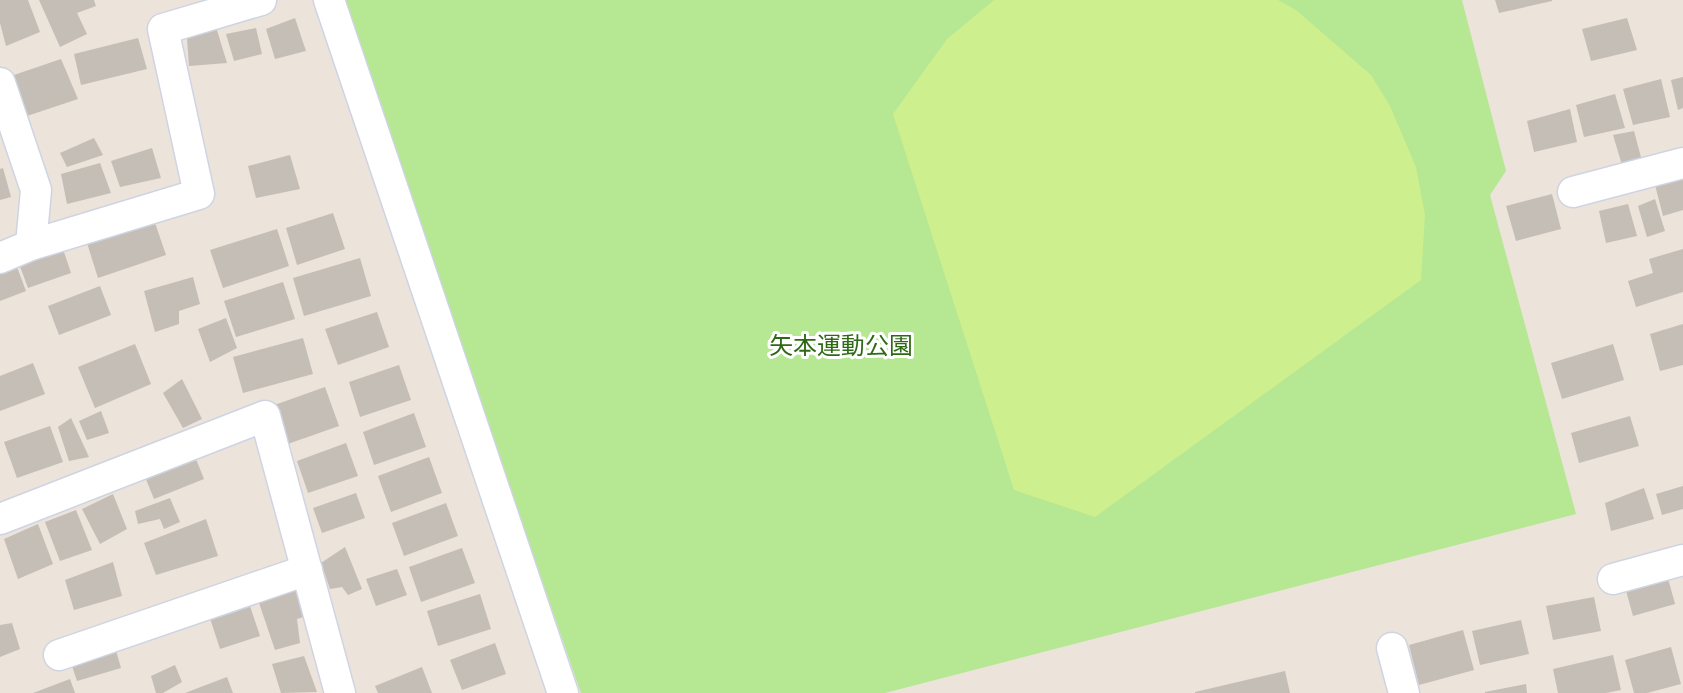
<svg xmlns="http://www.w3.org/2000/svg" width="1683" height="693" viewBox="0 0 1683 693" font-family="'Asap Condensed','Noto Sans JP',sans-serif">
<style>
.green{fill:#b6e792}
.pitch{fill:#ceef8d}
.building{fill:#c4beb6}
.lines{fill:none;stroke-linecap:round;stroke-linejoin:round}
.minor-casing{stroke:#cfd4e3;stroke-width:33}
.minor{stroke:#fff;stroke-width:30}
.labels{text-anchor:middle;dominant-baseline:central;stroke-width:6;stroke-linejoin:round;paint-order:stroke}
.park-label{font-size:24px;fill:#2e6a15;stroke:#fff}
</style>
<rect width="100%" height="100%" fill="#ece3da"/>
<polygon class="green" points="341,0 1462,0 1506,171 1490,195 1576,514 885,693 581,693"/>
<polygon class="pitch" points="994,0 1278,0 1296,10 1371,75 1390,106 1416,167 1425,215 1421,280 1095,517 1014,490 893,114 947,39"/>
<g class="building">
<polygon points="0,0 28,0 40,32 6,46 0,23"/>
<polygon points="39,0 94,0 96,6 77,13 87,34 60,47"/>
<polygon points="1495,0 1552,0 1552,1 1499,13"/>
<polygon points="295,18 306,51 275,59 266,29"/>
<polygon points="1627,18 1637,50 1591,61 1582,29"/>
<polygon points="216,27 227,63 189,66 187,38"/>
<polygon points="256,28 262,54 234,61 226,34"/>
<polygon points="138,38 147,69 81,85 74,54"/>
<polygon points="61,59 78,99 27,116 11,76"/>
<polygon points="1683,77 1683,108 1678,110 1671,80"/>
<polygon points="1661,79 1670,117 1633,125 1623,89"/>
<polygon points="1615,94 1625,128 1584,137 1576,105"/>
<polygon points="1570,109 1577,142 1534,152 1527,121"/>
<polygon points="1634,131 1642,161 1622,165 1613,135"/>
<polygon points="94,138 103,155 67,167 60,153"/>
<polygon points="152,148 161,178 120,187 111,161"/>
<polygon points="290,155 300,189 256,198 248,166"/>
<polygon points="100,163 111,193 67,204 61,174"/>
<polygon points="3,168 11,197 0,200 0,169"/>
<polygon points="1683,173 1683,210 1663,216 1654,181"/>
<polygon points="1552,194 1561,229 1516,241 1506,206"/>
<polygon points="1655,199 1665,231 1647,237 1638,206"/>
<polygon points="1628,204 1637,236 1606,243 1599,211"/>
<polygon points="333,213 345,249 297,265 286,228"/>
<polygon points="154,220 166,255 98,278 87,243"/>
<polygon points="277,229 289,266 223,288 210,250"/>
<polygon points="62,246 71,273 28,288 18,261"/>
<polygon points="1683,249 1683,292 1636,307 1628,281 1653,273 1649,259"/>
<polygon points="360,258 371,296 304,316 293,278"/>
<polygon points="17,267 26,291 0,301 0,274"/>
<polygon points="193,277 200,304 179,311 179,324 155,332 144,291"/>
<polygon points="283,282 295,319 236,337 224,301"/>
<polygon points="100,286 111,315 59,335 48,306"/>
<polygon points="377,312 389,347 338,365 325,329"/>
<polygon points="226,318 237,348 210,362 198,329"/>
<polygon points="1683,324 1683,365 1660,371 1650,334"/>
<polygon points="303,338 313,374 243,393 233,357"/>
<polygon points="135,344 151,384 95,408 78,367"/>
<polygon points="1613,344 1624,380 1562,399 1551,363"/>
<polygon points="33,363 45,394 0,411 0,376"/>
<polygon points="399,365 411,400 360,417 349,382"/>
<polygon points="182,379 202,419 183,428 163,393"/>
<polygon points="325,387 339,426 282,446 269,407"/>
<polygon points="101,411 109,433 87,440 79,421"/>
<polygon points="414,413 426,447 374,465 363,432"/>
<polygon points="1630,416 1639,446 1579,463 1571,433"/>
<polygon points="71,418 89,457 69,461 58,427"/>
<polygon points="50,426 63,462 17,478 4,442"/>
<polygon points="189,442 204,479 154,499 139,462"/>
<polygon points="346,443 358,476 308,493 297,461"/>
<polygon points="429,457 442,493 391,512 378,476"/>
<polygon points="1683,486 1683,509 1662,515 1656,494"/>
<polygon points="1644,488 1654,519 1611,531 1605,503"/>
<polygon points="356,493 365,518 322,533 313,508"/>
<polygon points="113,494 127,529 100,544 82,509"/>
<polygon points="170,498 180,522 164,529 160,519 138,524 135,511"/>
<polygon points="446,503 458,536 404,556 392,523"/>
<polygon points="76,510 92,550 60,561 45,522"/>
<polygon points="206,519 218,556 156,575 144,543"/>
<polygon points="38,524 53,564 18,579 4,539"/>
<polygon points="345,547 362,589 348,595 342,587 330,589 321,563"/>
<polygon points="462,548 475,583 421,602 409,567"/>
<polygon points="113,562 122,596 74,610 65,580"/>
<polygon points="397,569 407,595 376,606 366,579"/>
<polygon points="1667,575 1675,604 1633,616 1625,587"/>
<polygon points="299,582 310,615 297,619 300,643 275,650 257,597"/>
<polygon points="480,594 491,629 438,646 427,611"/>
<polygon points="1594,597 1601,631 1553,640 1546,606"/>
<polygon points="248,600 260,636 220,649 208,612"/>
<polygon points="1521,620 1529,654 1480,665 1472,631"/>
<polygon points="12,623 20,649 0,657 0,625"/>
<polygon points="1463,630 1474,670 1419,685 1409,645"/>
<polygon points="113,640 121,668 77,681 68,654"/>
<polygon points="495,643 506,674 462,690 450,660"/>
<polygon points="1671,647 1681,684 1647,693 1634,693 1625,660"/>
<polygon points="1613,655 1621,690 1606,693 1558,693 1553,669"/>
<polygon points="304,656 317,692 281,693 272,664"/>
<polygon points="175,665 182,682 163,693 156,693 151,676"/>
<polygon points="422,667 432,693 378,693 375,686"/>
<polygon points="1285,671 1290,693 1195,693 1195,692"/>
<polygon points="227,677 233,693 185,693"/>
<polygon points="70,679 75,693 33,693"/>
<polygon points="1526,684 1527,693 1485,693 1485,692"/>
</g>
<g class="lines">
<defs>
<g id="minor">
<polyline points="329,0 563,693"/>
<polyline points="0,83 36,190 31,245"/>
<polyline points="1573,192 1683,163"/>
<polyline points="0,258 31,245 199,194 163,29 261,0"/>
<polyline points="0,519 265,416 340,693"/>
<polyline points="1613,579 1683,560"/>
<polyline points="1392,648 1404,693"/>
<polyline points="59,655 307,570"/>
</g>
</defs>
<use href="#minor" class="minor-casing"/>
<use href="#minor" class="minor"/>
</g>
<g class="labels">
<g class="park-label">
<text x="841" y="345">矢本運動公園</text>
</g>
</g>
</svg>
